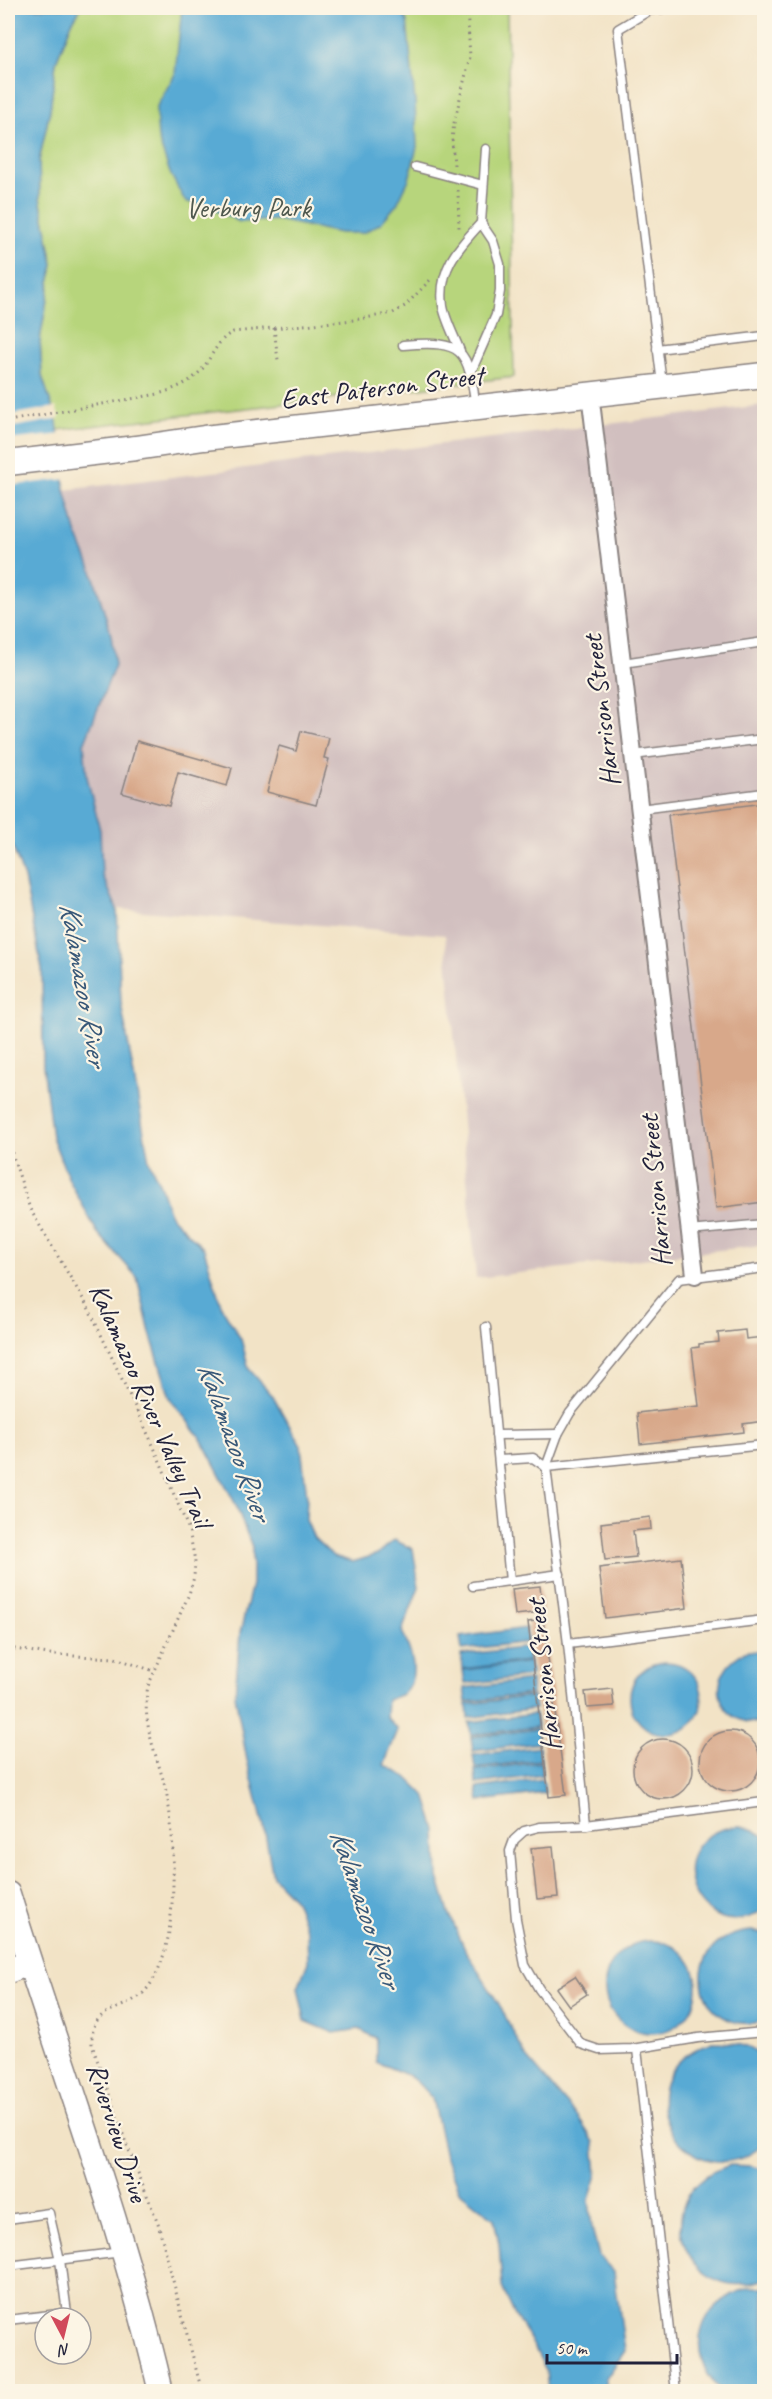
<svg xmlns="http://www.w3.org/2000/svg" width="772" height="2399" viewBox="0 0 772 2399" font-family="Caveat,sans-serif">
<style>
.industrial{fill:#d1bfbf}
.green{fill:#b7d57b;stroke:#6c7c5b;stroke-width:1.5}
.water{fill:#59aad4;stroke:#3e6688;stroke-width:1.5}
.pier{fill:#f2e3c6}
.building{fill:#d8a88a}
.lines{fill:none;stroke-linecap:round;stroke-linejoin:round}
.lane-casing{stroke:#8a8280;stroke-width:11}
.street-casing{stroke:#8a8280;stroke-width:20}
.secondary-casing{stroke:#8a8280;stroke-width:27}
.path{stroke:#8a8280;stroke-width:3;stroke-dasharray:1.5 4.5;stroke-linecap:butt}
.lane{stroke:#fff;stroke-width:8}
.street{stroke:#fff;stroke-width:16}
.secondary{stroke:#fff;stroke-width:24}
.labels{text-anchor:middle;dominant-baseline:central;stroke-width:4.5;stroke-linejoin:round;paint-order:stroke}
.park-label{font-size:28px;fill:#4f584e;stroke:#fcf5e5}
.street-label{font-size:28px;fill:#22223b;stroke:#fcf5e5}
.water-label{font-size:30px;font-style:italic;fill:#385878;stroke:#fcf5e5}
</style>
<rect width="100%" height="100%" fill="#fcf5e5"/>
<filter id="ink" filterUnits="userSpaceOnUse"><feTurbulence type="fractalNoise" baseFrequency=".0167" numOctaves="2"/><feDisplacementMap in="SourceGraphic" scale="12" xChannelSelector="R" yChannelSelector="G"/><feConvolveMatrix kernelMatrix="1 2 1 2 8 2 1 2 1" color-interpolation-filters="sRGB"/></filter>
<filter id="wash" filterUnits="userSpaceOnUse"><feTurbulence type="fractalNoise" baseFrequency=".008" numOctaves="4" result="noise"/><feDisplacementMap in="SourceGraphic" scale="24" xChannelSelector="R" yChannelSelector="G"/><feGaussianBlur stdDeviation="1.35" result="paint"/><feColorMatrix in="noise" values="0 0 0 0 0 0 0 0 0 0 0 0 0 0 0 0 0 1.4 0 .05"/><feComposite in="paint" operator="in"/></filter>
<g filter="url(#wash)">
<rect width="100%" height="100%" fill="#f2e3c6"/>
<polygon class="industrial" points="764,405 764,1245 476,1278 445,935 117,909 102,874 100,830 87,777 84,744 115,665 111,635 92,571 76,532 65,490"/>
<polygon class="green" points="81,8 507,8 514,377 58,430 42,376 40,340 53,264 40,198 39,161 50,110 56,62 72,22"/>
<g class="water">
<path d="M8,8H81L72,22L56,62L50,110L39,161L40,198L53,264L40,340L42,376L57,421L65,490L76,532L92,571L111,635L115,665L84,744L87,777L100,830L102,874L117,909L121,1003L149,1161L160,1185L170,1215L204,1249L222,1308L241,1339L249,1369L272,1395L301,1446L307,1497L306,1520L314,1538L333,1556L353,1562L378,1554L394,1540L413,1549L419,1587L402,1631C410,1650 421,1674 405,1692C401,1696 392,1698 387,1700L386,1717L398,1730L384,1765L407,1777L425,1795L436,1830L438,1877L449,1913L466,1952L499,2004L525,2055L577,2116L594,2142L597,2175L589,2200L592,2228L599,2256L614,2272L625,2351L605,2380L606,2391H548L546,2370L530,2339L515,2316L502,2287L499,2243L494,2219L459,2191L445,2156L432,2098L412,2077L376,2062V2038L359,2029L334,2033L305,2021L298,1987L308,1962L307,1932L295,1900L273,1877L264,1827L247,1760L235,1695L240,1633L252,1584V1547L236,1505L201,1439L170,1398L150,1333L137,1277L97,1232L69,1180L52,1137L43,1066L42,969L24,878L8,834Z"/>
<polygon points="182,8 399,8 407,21 415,102 417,147 409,179 397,204 381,223 363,233 340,233 277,220 240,222 211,208 185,201 170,173 158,138 156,108 175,74"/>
<polygon points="526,1628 528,1642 462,1650 460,1637"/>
<polygon points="528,1647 529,1661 463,1669 461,1655"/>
<path d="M747,1651L764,1652V1722C717,1730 701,1672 747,1651Z"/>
<circle cx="666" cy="1698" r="36"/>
<polygon points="530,1662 531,1676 465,1684 463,1670"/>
<polygon points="531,1680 532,1694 466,1702 464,1688"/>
<polygon points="533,1696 535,1709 468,1718 467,1704"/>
<polygon points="535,1714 537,1727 471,1735 469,1722"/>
<polygon points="537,1729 539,1743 473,1751 471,1737"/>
<polygon points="539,1747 541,1760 475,1768 473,1755"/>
<polygon points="541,1762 542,1775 476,1784 475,1770"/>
<polygon points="543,1779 545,1793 479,1801 477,1788"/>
<path d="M740,1826L754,1830L764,1836V1909C698,1956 648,1834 740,1826Z"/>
<path d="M752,1931L764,1934V2021C694,2040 674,1937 752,1931Z"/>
<circle cx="651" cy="1987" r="46"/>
<path d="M713,2042C734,2042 748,2044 764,2058V2144C691,2208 606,2078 713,2042Z"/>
<path d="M730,2165L751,2166L764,2170V2279C697,2308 647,2215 709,2174C715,2170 724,2168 730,2165Z"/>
<path d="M750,2287H764V2391H720C683,2349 698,2304 750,2287Z"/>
</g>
<g class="pier">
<polygon points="56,407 60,419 8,428 8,415"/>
<polygon points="62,434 67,479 8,486 8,440"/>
</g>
<g id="blocks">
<g class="building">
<polygon points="301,731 329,738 324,758 329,759 316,805 267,792 279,746 296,751"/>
<polygon points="137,741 232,768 227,786 178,772 169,806 122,793"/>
<polygon points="764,803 764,1202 716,1208 668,815"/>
<polygon points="745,1330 746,1339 764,1337 764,1421 743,1424 744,1432 640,1444 637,1413 699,1406 692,1348 699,1347 699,1344 719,1342 718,1333"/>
<polygon points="650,1517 651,1529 633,1531 636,1557 605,1560 601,1523"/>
<polygon points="681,1558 687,1608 605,1618 599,1568"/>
<polygon points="540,1586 543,1612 515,1615 512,1589"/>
<polygon points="543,1620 566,1795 549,1797 528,1622"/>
<polygon points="612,1689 614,1706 587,1708 585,1692"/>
<circle cx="730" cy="1761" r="30"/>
<circle cx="663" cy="1769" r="30"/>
<polygon points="553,1846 558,1897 537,1899 531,1848"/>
<polygon points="575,1976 587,1994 569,2006 556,1988"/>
</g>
</g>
</g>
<g filter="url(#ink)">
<use href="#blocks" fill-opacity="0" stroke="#8a8280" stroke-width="1.5"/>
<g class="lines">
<defs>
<g id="lane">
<polyline points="415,167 483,185"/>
<path d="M403,345C465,340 467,349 476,406"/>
<polyline points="657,349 764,336"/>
<path d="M460,351C455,338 445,319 443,306C438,269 458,248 481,223"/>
<polyline points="471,372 496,315 500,291 500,264 493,241 481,223 486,149"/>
<polyline points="662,384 618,29 650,10 669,8"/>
<polyline points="623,663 764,642"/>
<polyline points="633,755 764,739"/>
<polyline points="640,809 764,793"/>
<polyline points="689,1231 764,1224"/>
<polyline points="764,1268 679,1279 570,1413 558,1434 546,1467 568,1644 586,1825 764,1802"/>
<polyline points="486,1327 510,1581"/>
<polyline points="496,1435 558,1434"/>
<polyline points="499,1460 533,1458 546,1467 764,1445"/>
<polyline points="473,1586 560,1574"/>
<polyline points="568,1644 764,1620"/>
<polyline points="586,1825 539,1827 524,1831 514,1840 510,1851 516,1919 525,1965 539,1989 581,2044 599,2050 632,2049 698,2038 764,2032"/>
<polyline points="637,2049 676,2392"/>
<polyline points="8,2219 49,2213 60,2260 67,2313 8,2320"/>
<polyline points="8,2266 122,2252"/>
</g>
<polyline id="street" points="590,393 695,1275"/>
<g id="secondary">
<polyline points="8,463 136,448 204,438 764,375"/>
<path d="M8,1894C59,2060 122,2222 161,2392"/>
<polyline points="8,1971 29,1963"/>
</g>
</defs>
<use href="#lane" class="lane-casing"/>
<use href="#street" class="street-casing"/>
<use href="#secondary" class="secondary-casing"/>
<g class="path">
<polyline points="454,165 452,139 454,123 470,57 467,8"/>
<polyline points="458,190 459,228"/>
<polyline points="274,328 278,360"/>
<path d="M8,421L158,394C175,389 192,382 203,368C213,355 218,339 233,332L354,320L393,313L405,306L432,278"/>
<path d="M8,1141L30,1209L89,1309L153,1445L189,1530L195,1561L194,1577L189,1594L148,1686C140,1729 161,1760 168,1801C175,1844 175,1895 168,1938C164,1957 156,1982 141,1995C117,2014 90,2006 92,2045L125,2140L158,2223L202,2392"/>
<polyline points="8,1648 56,1655 115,1658 154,1671"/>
</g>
<use href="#lane" class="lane"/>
<use href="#street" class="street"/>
<use href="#secondary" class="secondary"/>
</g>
</g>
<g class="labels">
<g class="park-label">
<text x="248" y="207">Verburg Park</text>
</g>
<g class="street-label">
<text transform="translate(382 387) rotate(-7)">East Paterson Street</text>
<text transform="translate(601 711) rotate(-97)">Harrison Street</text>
<text transform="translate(655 1191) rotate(-95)">Harrison Street</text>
<text transform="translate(151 1405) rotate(66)">Kalamazoo River Valley Trail</text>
<text transform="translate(543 1675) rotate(-96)">Harrison Street</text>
<text transform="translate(118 2132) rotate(72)">Riverview Drive</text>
</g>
<g class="water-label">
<text transform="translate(84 984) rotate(80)">Kalamazoo River</text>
<text transform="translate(235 1441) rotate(70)">Kalamazoo River</text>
<text transform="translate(366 1908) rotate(71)">Kalamazoo River</text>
</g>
</g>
<rect width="772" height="2399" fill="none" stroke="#fcf5e5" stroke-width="30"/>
<g transform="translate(63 2336) rotate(173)"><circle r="28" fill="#fcf5e5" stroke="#a5a1a1" stroke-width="1.5"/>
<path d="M0-4.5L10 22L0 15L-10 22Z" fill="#d1495b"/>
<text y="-9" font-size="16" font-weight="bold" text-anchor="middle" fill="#22223b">N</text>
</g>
<path d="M547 2354v9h130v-9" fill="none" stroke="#22223b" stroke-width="3"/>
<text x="556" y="2354" font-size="18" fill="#22223b" stroke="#fcf5e5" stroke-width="4.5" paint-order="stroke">50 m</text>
</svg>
